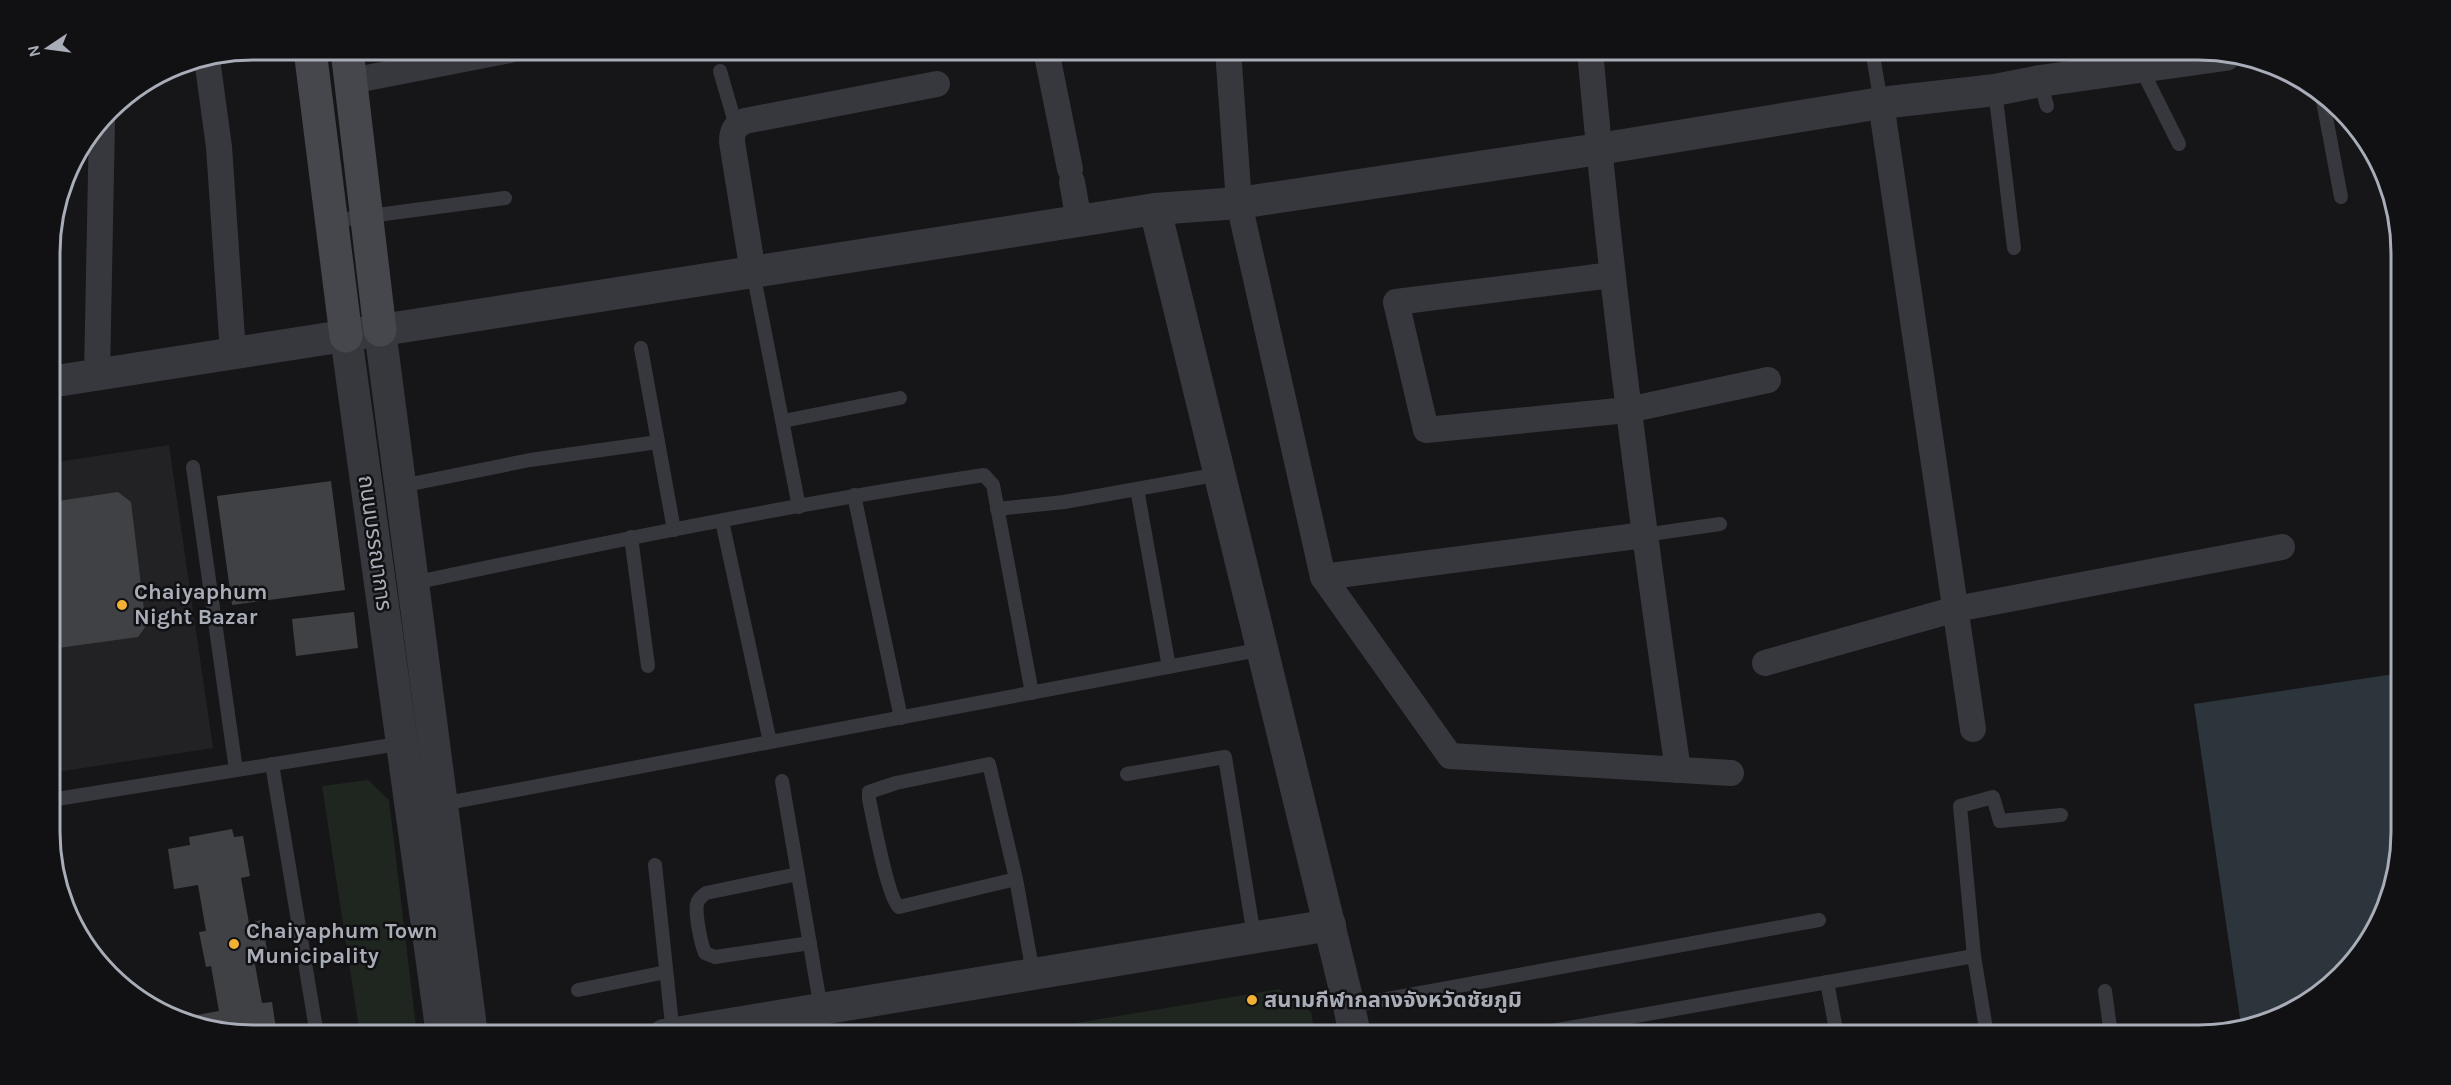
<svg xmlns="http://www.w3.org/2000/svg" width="2451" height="1085" viewBox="0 0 2451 1085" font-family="Karla,'Noto Sans Thai',sans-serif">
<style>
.built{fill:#222225}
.green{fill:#1e261f}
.water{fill:#2c353c}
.building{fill:#404145}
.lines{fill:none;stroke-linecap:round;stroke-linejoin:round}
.service{stroke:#37383d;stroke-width:14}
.minor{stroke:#37383d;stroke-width:26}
.tertiary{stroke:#37383d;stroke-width:32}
.secondary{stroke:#45474d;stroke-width:33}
.poi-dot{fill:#f2b134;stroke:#111113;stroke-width:2}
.labels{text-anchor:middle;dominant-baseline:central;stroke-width:5;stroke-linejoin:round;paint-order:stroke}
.street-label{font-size:22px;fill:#a8adb8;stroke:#111113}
.poi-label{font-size:22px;font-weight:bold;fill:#a8adb8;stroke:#111113;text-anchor:start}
.rim{fill:none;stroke:#a8adb8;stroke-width:3}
</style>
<rect width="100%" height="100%" fill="#161618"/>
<polygon class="built" points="169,445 213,748 51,773 50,463"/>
<g class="green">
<polygon points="368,780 389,800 417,1035 360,1035 322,786"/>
<polygon points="1279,989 1311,1012 1315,1035 1005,1035"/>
</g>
<polygon class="water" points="2401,673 2401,832 2386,910 2359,956 2311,1001 2241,1025 2194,704"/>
<g class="building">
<polygon points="331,481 345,590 232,605 217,496"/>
<polygon points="118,492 131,502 146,626 138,637 51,649 51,502"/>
<polygon points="354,612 358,648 296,656 292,619"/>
<polygon points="232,829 234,837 243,836 250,876 241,878 249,923 262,920 268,956 254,959 262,1003 272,1002 277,1035 253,1036 198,1025 197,1015 219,1011 211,966 206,967 199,932 206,931 198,885 174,889 168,849 190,845 189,837"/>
</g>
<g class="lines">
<g class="service">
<polyline points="1872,50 1881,103"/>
<polyline points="2140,66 2179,144"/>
<polyline points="720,71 736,126"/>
<polyline points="2040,81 2047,106"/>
<polyline points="1995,90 2014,248"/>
<polyline points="2323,101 2341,197"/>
<polyline points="332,221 505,198"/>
<polyline points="753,272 799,507"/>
<polyline points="641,348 674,530"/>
<polyline points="783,421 900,398"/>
<polyline points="193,467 236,770"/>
<polyline points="401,486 530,460 658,442"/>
<polyline points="1137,489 1169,667"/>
<polyline points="854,495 901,718"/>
<polyline points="997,509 1064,502 1220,474"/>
<polyline points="722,521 770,742"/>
<polyline points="1644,535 1720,524"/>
<polyline points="631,537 648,666"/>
<path d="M413,583C603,543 792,504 984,475L993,485L1032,693"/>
<polyline points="272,764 317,1035"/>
<polyline points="1127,774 1225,757 1254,936"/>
<polyline points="782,781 821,1009"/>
<polyline points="51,800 404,743"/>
<polyline points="442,804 1263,649"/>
<polyline points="655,865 673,1034"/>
<path d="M798,874L706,893C702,896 698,899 697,904C695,914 701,944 705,953L715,957L810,943"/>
<path d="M1016,879L899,907C888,899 873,818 869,799V792L896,783L989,764L1016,879L1033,973"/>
<polyline points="1827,982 1837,1035"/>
<polyline points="578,990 666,972"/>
<polyline points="2105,991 2111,1035"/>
<polyline points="1349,1006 1819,920"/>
<polyline points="1529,1035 1974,956"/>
<polyline points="1987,1035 1974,956 1960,806 1993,797 2000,821 2061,815"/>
</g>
<g class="minor">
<polyline points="1046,50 1070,169"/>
<polyline points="1228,50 1239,203 1323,577 1450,756 1731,773"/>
<path d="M1590,50C1611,291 1643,531 1678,770"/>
<polyline points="207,59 219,147 233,353"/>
<polyline points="351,81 510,50"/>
<polyline points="1881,103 1973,729"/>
<polyline points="1072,182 1079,221"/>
<path d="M753,272L732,142C732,130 735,126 745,121L937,84"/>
<polyline points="1612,275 1396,302 1426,430 1628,410 1768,380"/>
<polyline points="97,375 102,122"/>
<polyline points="1323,577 1644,535"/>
<polyline points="1765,663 1956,609 2282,547"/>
</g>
<g class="tertiary">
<polyline points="1155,209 1349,1006 1355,1035"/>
<polyline points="380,330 472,1035"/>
<polyline points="346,336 442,1035"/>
<polyline points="50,382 1155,209 1239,203 1599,149 1881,103 1995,90 2040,81 2225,55"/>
<polyline points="664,1035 1330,925"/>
</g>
<g class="secondary">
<polyline points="310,50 346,336"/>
<polyline points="347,50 380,330"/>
</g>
</g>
<g class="poi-dot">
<circle cx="122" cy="605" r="6"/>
<circle cx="234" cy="944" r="6"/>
<circle cx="1252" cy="1000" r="6"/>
</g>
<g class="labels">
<g class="street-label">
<text transform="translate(375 543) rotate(82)">ถนนบรรณาการ</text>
</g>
<g class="poi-label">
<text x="134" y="592">Chaiyaphum<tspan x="134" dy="25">Night Bazar</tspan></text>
<text x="246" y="931">Chaiyaphum Town<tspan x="246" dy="25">Municipality</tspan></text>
<text x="1264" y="1000">สนามกีฬากลางจังหวัดชัยภูมิ</text>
</g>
</g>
<path d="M0 0H2451V1085H0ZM253 60H2198A193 193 0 0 1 2391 253V832A193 193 0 0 1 2198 1025H253A193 193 0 0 1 60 832V253A193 193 0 0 1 253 60Z" fill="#111113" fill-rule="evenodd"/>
<path class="rim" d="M253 60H2198A193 193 0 0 1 2391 253V832A193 193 0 0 1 2198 1025H253A193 193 0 0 1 60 832V253A193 193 0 0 1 253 60Z"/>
<g transform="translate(48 48) rotate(257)" stroke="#111113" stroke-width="4.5" paint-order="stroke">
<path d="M0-4.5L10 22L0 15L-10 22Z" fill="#a8adb8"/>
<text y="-9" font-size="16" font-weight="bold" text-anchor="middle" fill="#a8adb8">N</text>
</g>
</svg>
